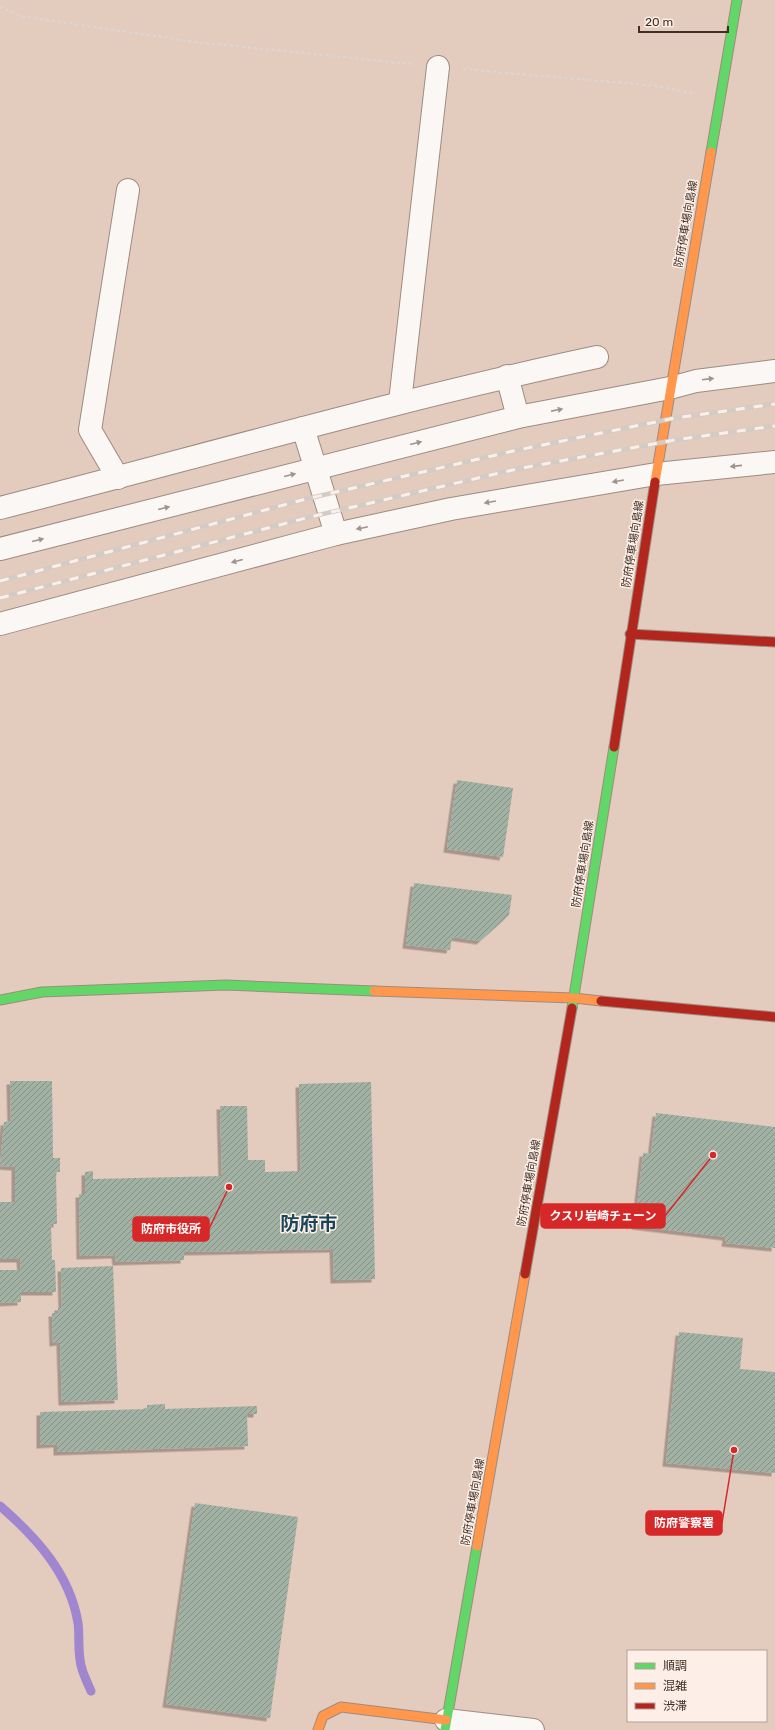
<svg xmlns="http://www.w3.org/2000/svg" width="775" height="1730" viewBox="0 0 775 1730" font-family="Rubik,'Noto Sans JP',sans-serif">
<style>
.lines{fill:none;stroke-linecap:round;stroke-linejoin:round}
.stream{stroke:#a086ce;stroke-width:9}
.building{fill:url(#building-hatch);filter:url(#shadow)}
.street-casing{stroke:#9e8c81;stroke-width:24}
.fast-casing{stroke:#9e8c81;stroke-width:11}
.slow-casing{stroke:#9e8c81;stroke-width:11}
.jam-casing{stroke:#9e8c81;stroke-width:11}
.path{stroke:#ddd5d1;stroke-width:2.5;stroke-dasharray:3 3;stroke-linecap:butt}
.street{stroke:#fbf7f5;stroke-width:22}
.fast{stroke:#63d668;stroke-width:9}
.slow{stroke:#ff974d;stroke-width:9}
.jam{stroke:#b3261e;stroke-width:9}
.rail-casing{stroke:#d2cbc6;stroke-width:4.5}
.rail{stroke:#fdefe7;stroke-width:3;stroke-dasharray:9;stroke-linecap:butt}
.oneway{fill:#9e938d}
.labels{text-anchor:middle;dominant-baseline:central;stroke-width:3;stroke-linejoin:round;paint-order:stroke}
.street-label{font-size:11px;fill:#402f25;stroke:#fdefe7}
.town-label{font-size:19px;font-weight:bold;fill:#19455a;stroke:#fdefe7}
.leader{fill:none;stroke:#d62828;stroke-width:1.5}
.callout-dot{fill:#d62828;stroke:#fdefe7;stroke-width:1.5}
.callout{fill:#d62828;stroke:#d62828;stroke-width:1.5}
.callout-label{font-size:12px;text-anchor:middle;font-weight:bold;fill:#fff}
</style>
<defs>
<pattern id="building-hatch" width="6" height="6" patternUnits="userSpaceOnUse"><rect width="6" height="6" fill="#a1b1a4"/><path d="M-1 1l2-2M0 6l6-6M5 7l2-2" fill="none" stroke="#859085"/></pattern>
<filter id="shadow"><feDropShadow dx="-3.5" dy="3.5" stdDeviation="0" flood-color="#0004"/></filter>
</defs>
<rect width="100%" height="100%" fill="#e3cbbd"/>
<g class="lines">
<path class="stream" d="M0,1506C36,1537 70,1574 78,1623C80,1638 77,1654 82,1669C84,1676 88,1684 91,1691"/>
</g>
<g class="building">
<polygon points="457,780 513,788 503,857 447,849"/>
<polygon points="414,883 512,895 509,915 480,941 452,937 450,950 406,945"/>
<polygon points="10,1081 52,1081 53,1158 60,1158 60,1172 56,1172 57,1224 51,1224 52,1260 55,1260 56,1292 21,1292 21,1302 0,1303 0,1270 21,1270 20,1259 0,1259 0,1202 15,1202 15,1167 0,1166 4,1122 11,1121"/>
<polygon points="371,1082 375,1279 334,1280 333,1249 184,1252 184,1260 116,1262 115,1255 80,1256 79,1194 85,1194 85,1172 93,1171 93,1179 222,1176 220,1106 247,1106 248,1160 265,1160 265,1172 301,1171 299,1084"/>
<polygon points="656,1113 775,1127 775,1248 725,1243 726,1237 635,1226 643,1153 651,1154"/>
<polygon points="113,1266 118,1400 62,1402 60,1342 53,1343 52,1313 58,1313 58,1307 62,1307 61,1268"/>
<polygon points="679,1332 743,1338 740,1369 775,1372 775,1473 666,1463"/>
<polygon points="165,1404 165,1409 257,1406 257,1414 247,1414 248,1446 57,1452 57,1444 40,1445 40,1412 147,1409 147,1405"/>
<polygon points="195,1503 298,1517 270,1718 166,1704"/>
</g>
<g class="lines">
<defs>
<g id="street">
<polyline points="507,376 518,417"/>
<polyline points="400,402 438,67"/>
<polyline points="303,428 336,534"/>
<polyline points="118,478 90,430 128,190"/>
<path d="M0,508C199,457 396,400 597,357"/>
<polyline points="0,549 518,417 670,388 696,381 775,371"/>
<polyline points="0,624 336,534 451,509 656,474 775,462"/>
<polyline points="446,1720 533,1730"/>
</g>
<g id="fast">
<polyline points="711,152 737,0"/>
<polyline points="0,1000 42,992 226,985 374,991"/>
<polyline points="572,1008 614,747"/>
<polyline points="445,1730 477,1546"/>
</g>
<g id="slow">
<polyline points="655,482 711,152"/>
<polyline points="374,991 574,998 601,1001"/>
<polyline points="477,1546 525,1274"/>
<polyline points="318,1730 323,1716 341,1707 446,1720"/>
</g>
<g id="jam">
<polyline points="630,634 775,642"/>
<polyline points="614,747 655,482"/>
<polyline points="601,1001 775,1017"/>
<polyline points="525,1274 572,1008"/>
</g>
</defs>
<use href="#street" class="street-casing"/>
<use href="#fast" class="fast-casing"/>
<use href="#slow" class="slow-casing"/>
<use href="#jam" class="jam-casing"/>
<g class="path">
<polyline points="0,7 20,16 195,42 412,64"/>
<polyline points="463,69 658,86 695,94"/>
</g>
<use href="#street" class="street"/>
<use href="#fast" class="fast"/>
<use href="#slow" class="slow"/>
<use href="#jam" class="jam"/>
<defs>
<g id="rail">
<polyline points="0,581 306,499 513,451 675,418 775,404"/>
<polyline points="0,598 310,517 517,469 675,440 775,426"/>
</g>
</defs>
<use href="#rail" class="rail-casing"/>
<use href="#rail" class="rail"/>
</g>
<defs><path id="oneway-solid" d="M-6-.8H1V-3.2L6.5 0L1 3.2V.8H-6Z"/></defs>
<g class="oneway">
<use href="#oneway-solid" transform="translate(708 379) rotate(-7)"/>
<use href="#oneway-solid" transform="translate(557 410) rotate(-11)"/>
<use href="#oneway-solid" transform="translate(416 443) rotate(-14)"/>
<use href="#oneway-solid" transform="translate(736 466) rotate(174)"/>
<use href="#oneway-solid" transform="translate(290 475) rotate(-14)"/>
<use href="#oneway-solid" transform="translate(618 481) rotate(170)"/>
<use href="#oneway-solid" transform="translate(490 502) rotate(170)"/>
<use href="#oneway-solid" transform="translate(164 508) rotate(-14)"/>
<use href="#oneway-solid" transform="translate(362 528) rotate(168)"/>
<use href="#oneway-solid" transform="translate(38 540) rotate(-14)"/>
<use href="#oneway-solid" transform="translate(237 561) rotate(165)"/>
</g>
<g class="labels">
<g class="street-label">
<text transform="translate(686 224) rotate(-80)">防府停車場向島線</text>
<text transform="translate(633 544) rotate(-81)">防府停車場向島線</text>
<text transform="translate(583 864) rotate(-81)">防府停車場向島線</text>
<text transform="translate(529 1183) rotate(-80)">防府停車場向島線</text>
<text transform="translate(473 1502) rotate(-80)">防府停車場向島線</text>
</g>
<g class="town-label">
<text x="309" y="1223">防府市</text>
</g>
</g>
<path class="leader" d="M713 1155L665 1216M229 1187L209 1229M734 1450L722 1523"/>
<g class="callout-dot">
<circle cx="713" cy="1155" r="4"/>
<circle cx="229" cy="1187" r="4"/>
<circle cx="734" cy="1450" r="4"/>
</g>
<g class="callout">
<rect x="541" y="1204" width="124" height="24" rx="4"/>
<rect x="133" y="1217" width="76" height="24" rx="4"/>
<rect x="646" y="1511" width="76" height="24" rx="4"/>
</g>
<g class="callout-label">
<text x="603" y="1220">クスリ岩崎チェーン</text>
<text x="171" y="1233">防府市役所</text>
<text x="684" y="1527">防府警察署</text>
</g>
<rect x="627" y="1650" width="140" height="72" fill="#fdefe7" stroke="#b1a299"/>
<rect x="635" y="1663" width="20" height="6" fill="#63d668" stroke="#b1a299"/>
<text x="663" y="1670" font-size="12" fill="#402f25">順調</text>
<rect x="635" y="1683" width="20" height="6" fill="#ff974d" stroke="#b1a299"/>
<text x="663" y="1690" font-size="12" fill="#402f25">混雑</text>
<rect x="635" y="1703" width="20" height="6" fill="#b3261e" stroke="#b1a299"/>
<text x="663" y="1710" font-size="12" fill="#402f25">渋滞</text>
<path d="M639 26v6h89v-6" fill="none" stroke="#402f25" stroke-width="2"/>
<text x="645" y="26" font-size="12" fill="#402f25" stroke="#fdefe7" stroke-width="3" paint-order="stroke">20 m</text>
</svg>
